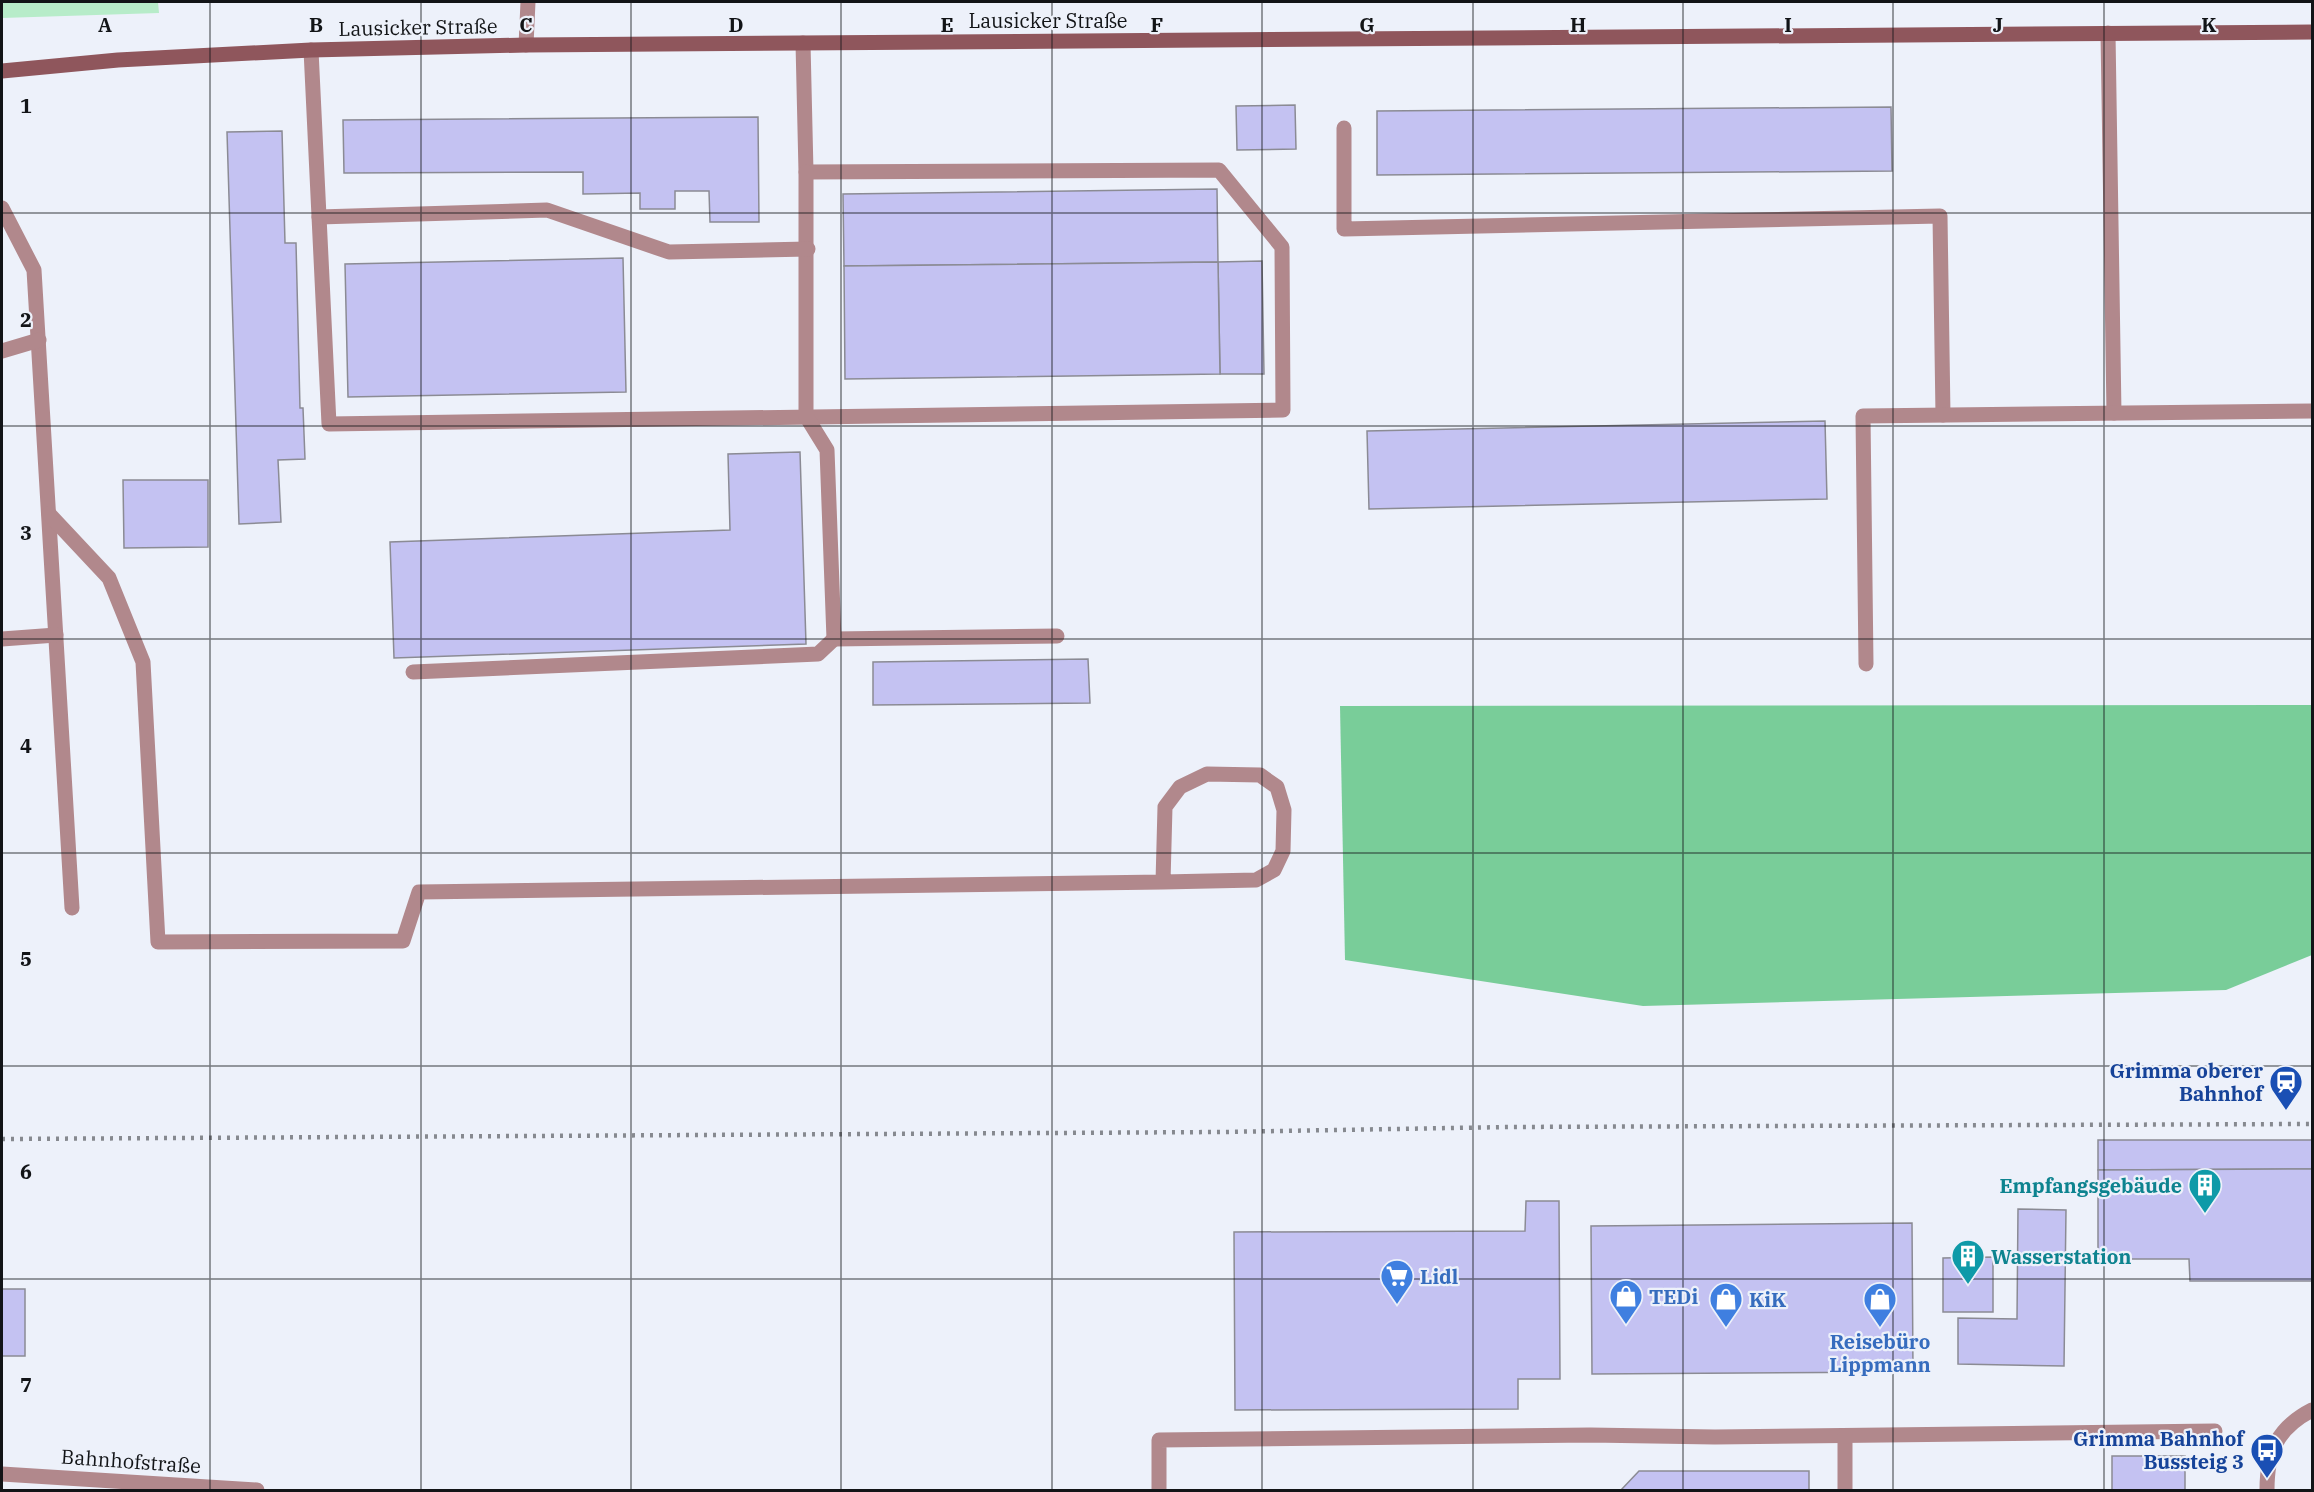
<svg xmlns="http://www.w3.org/2000/svg" width="2314" height="1492" viewBox="0 0 2314 1492" font-family="'IBM Plex Serif',serif">
<style>
.green{fill:#b7ecc9}
.forest{fill:#79cd99}
.building{fill:#c4c2f2;stroke:#8b8b94;stroke-width:1.5}
.lines{fill:none;stroke-linecap:round;stroke-linejoin:round}
.lane{stroke:#b1888c;stroke-width:15}
.street{stroke:#b1888c;stroke-width:15}
.secondary{stroke:#8f565c;stroke-width:15}
.rail{stroke:#86898f;stroke-width:4.5;stroke-dasharray:3 6;stroke-linecap:butt}
.grid{fill:none;stroke:#121417;stroke-width:1.5;stroke-opacity:0.55}
.labels{text-anchor:middle;dominant-baseline:central;stroke-width:4.5;stroke-linejoin:round;paint-order:stroke}
.street-label{font-size:20px;fill:#121417;stroke:#edf1fa}
.transit-label{font-size:20px;font-weight:bold;fill:#164399;stroke:#edf1fa;text-anchor:end}
.culture-label{font-size:20px;font-weight:bold;fill:#0d838f;stroke:#edf1fa;text-anchor:end}
.shop-label{font-size:20px;font-weight:bold;fill:#366cbe;stroke:#edf1fa;text-anchor:start}
.grid-label{font-size:20px;text-anchor:middle;font-weight:bold;fill:#121417;stroke:#edf1fa;stroke-width:4.5;stroke-linejoin:round;paint-order:stroke}
</style>
<rect width="100%" height="100%" fill="#edf1fa"/>
<polygon class="green" points="2,2 158,2 159,13 2,18"/>
<polygon class="forest" points="2312,705 2312,955 2226,990 1643,1006 1345,960 1340,706"/>
<g class="building">
<polygon points="1295,105 1296,149 1237,150 1236,106"/>
<polygon points="1891,107 1892,171 1377,175 1377,111"/>
<polygon points="758,117 759,222 710,222 709,191 675,191 675,209 640,209 640,193 583,194 583,172 344,173 343,120"/>
<polygon points="282,131 285,243 296,243 300,408 303,408 305,459 278,460 281,522 239,524 227,132"/>
<polygon points="1217,189 1218,262 844,266 843,194"/>
<polygon points="623,258 626,392 348,397 345,264"/>
<polygon points="1262,261 1264,374 1220,374 1218,262"/>
<polygon points="1218,262 1220,374 845,379 844,266"/>
<polygon points="1825,421 1827,499 1369,509 1367,431"/>
<polygon points="800,452 806,644 394,658 390,542 730,530 728,454"/>
<polygon points="123,480 208,480 208,547 124,548"/>
<polygon points="1088,659 1090,703 873,705 873,662"/>
<polygon points="2098,1140 2312,1140 2312,1169 2098,1170"/>
<polygon points="2312,1169 2312,1281 2190,1281 2189,1259 2098,1259 2098,1170"/>
<polygon points="1526,1201 1559,1201 1560,1379 1518,1379 1518,1409 1235,1410 1234,1232 1525,1231"/>
<polygon points="2018,1209 2066,1210 2064,1366 1958,1364 1958,1318 2017,1319"/>
<polygon points="1912,1223 1913,1372 1592,1374 1591,1226"/>
<polygon points="1993,1257 1993,1312 1943,1312 1943,1258"/>
<rect x="2" y="1289" width="23" height="67"/>
<rect x="2112" y="1456" width="73" height="34"/>
<polygon points="1639,1471 1809,1471 1809,1490 1621,1490"/>
</g>
<g class="lines">
<g class="lane">
<polyline points="2108,33 2114,413"/>
<polyline points="526,45 528,2"/>
<polyline points="311,50 329,424 1283,410 1282,247 1219,170 806,172 803,43"/>
<polyline points="1344,128 1344,229 1940,216 1943,415"/>
<polyline points="806,172 806,416 827,450 834,639 1057,636"/>
<polyline points="2,208 34,270 72,908"/>
<polyline points="319,217 547,210 669,252 808,249"/>
<polyline points="2,351 39,340"/>
<polyline points="49,514 109,578 143,662 158,942 403,941 419,892 1163,882 1256,880 1274,870 1283,851 1284,810 1277,787 1260,775 1207,774 1180,787 1165,807 1163,882"/>
<polyline points="2,639 56,635"/>
<polyline points="1866,664 1863,416 2312,411"/>
<polyline points="413,672 818,654 834,639"/>
<polyline points="1159,1490 1159,1440 1590,1435 1715,1437 2215,1431"/>
<polyline points="1845,1490 1845,1436"/>
<path d="M2267,1490C2267,1452 2277,1428 2312,1410"/>
</g>
<polyline class="street" points="2,1474 257,1490"/>
<polyline class="secondary" points="2,71 118,60 311,50 526,45 2312,32"/>
<polyline class="rail" points="2,1139 1222,1132 1509,1127 2312,1124"/>
</g>
<path class="grid" d="M210,2V1490M421,2V1490M631,2V1490M841,2V1490M1052,2V1490M1262,2V1490M1473,2V1490M1683,2V1490M1893,2V1490M2104,2V1490M2,213H2312M2,426H2312M2,639H2312M2,853H2312M2,1066H2312M2,1279H2312"/>
<defs>
<symbol id="station-pin" viewBox="-11 -11 22 30"><path d="M0 17L-7.5 6A9.5 9.5 0 1 1 7.5 6Z" fill="#1a4fb4" stroke="#edf1fa"/><path d="M-3-6H3Q5-6 5-4V2Q5 4 3 4L4.5 6H3L1.5 4h-3L-3 6H-4.5L-3 4Q-5 4-5 2V-4Q-5-6-3-6ZM-3.5-4v3h7v-3ZM-3.5 1v1.5H-2V1ZM2 1v1.5H3.5V1Z" fill="#fff"/></symbol>
<symbol id="building-pin" viewBox="-11 -11 22 30"><path d="M0 17L-7.5 6A9.5 9.5 0 1 1 7.5 6Z" fill="#0f9aa8" stroke="#edf1fa"/><path d="M-4-6H4V6H1V3H-1V6H-4ZM-2.5-4.3h1.7v1.8h-1.7ZM.8-4.3h1.7v1.8H.8ZM-2.5-1h1.7V.8h-1.7ZM.8-1h1.7V.8H.8Z" fill="#fff"/></symbol>
<symbol id="supermarket-pin" viewBox="-11 -11 22 30"><path d="M0 17L-7.5 6A9.5 9.5 0 1 1 7.5 6Z" fill="#3f7fe0" stroke="#edf1fa"/><path d="M-6-5.5h2.5l.6 2H6L4.5 2H-2.5L-4.4-4H-6ZM-1.5 3.2a1.3 1.3 0 1 0 .1 0ZM3 3.2a1.3 1.3 0 1 0 .1 0Z" fill="#fff"/></symbol>
<symbol id="shop-pin" viewBox="-11 -11 22 30"><path d="M0 17L-7.5 6A9.5 9.5 0 1 1 7.5 6Z" fill="#3f7fe0" stroke="#edf1fa"/><path d="M-5-2.5h2.3a2.7 3.5 0 0 1 5.4 0H5L5.5 6h-11ZM-1.5-2.5h3a1.5 2.3 0 0 0-3 0Z" fill="#fff"/></symbol>
<symbol id="bus-pin" viewBox="-11 -11 22 30"><path d="M0 17L-7.5 6A9.5 9.5 0 1 1 7.5 6Z" fill="#1a4fb4" stroke="#edf1fa"/><path d="M-5-6H5V4H4V6H2V4H-2V6H-4V4H-5ZM-3.5-4V0h7V-4ZM-3.5 1.2v1.5H-2V1.2ZM2 1.2v1.5H3.5V1.2Z" fill="#fff"/></symbol>
</defs>
<g fill-rule="evenodd">
<use href="#station-pin" x="2267" y="1063" width="38" height="52"/>
<use href="#building-pin" x="2186" y="1166" width="38" height="52"/>
<use href="#building-pin" x="1949" y="1237" width="38" height="52"/>
<use href="#supermarket-pin" x="1378" y="1257" width="38" height="52"/>
<use href="#shop-pin" x="1607" y="1277" width="38" height="52"/>
<use href="#shop-pin" x="1707" y="1280" width="38" height="52"/>
<use href="#shop-pin" x="1861" y="1280" width="38" height="52"/>
<use href="#bus-pin" x="2248" y="1431" width="38" height="52"/>
</g>
<g class="labels">
<g class="street-label">
<text x="1048" y="20">Lausicker Straße</text>
<text transform="translate(418 27) rotate(-1)">Lausicker Straße</text>
<text transform="translate(131 1461) rotate(4)">Bahnhofstraße</text>
</g>
<g class="transit-label">
<text x="2263" y="1070">Grimma oberer<tspan x="2263" dy="23">Bahnhof</tspan></text>
<text x="2244" y="1438">Grimma Bahnhof<tspan x="2244" dy="23">Bussteig 3</tspan></text>
</g>
<g class="culture-label">
<text x="2182" y="1185">Empfangsgebäude</text>
<text x="1991" y="1256" text-anchor="start">Wasserstation</text>
</g>
<g class="shop-label">
<text x="1420" y="1276">Lidl</text>
<text x="1649" y="1296">TEDi</text>
<text x="1749" y="1299">KiK</text>
<text x="1880" y="1341" text-anchor="middle">Reisebüro<tspan x="1880" dy="23">Lippmann</tspan></text>
</g>
</g>
<g class="grid-label">
<text x="105" y="32">A</text>
<text x="316" y="32">B</text>
<text x="526" y="32">C</text>
<text x="736" y="32">D</text>
<text x="947" y="32">E</text>
<text x="1157" y="32">F</text>
<text x="1367" y="32">G</text>
<text x="1578" y="32">H</text>
<text x="1788" y="32">I</text>
<text x="1998" y="32">J</text>
<text x="2209" y="32">K</text>
<text x="26" y="113">1</text>
<text x="26" y="327">2</text>
<text x="26" y="540">3</text>
<text x="26" y="753">4</text>
<text x="26" y="966">5</text>
<text x="26" y="1179">6</text>
<text x="26" y="1392">7</text>
</g>
<rect width="2314" height="1492" fill="none" stroke="#121417" stroke-width="6"/>
</svg>
